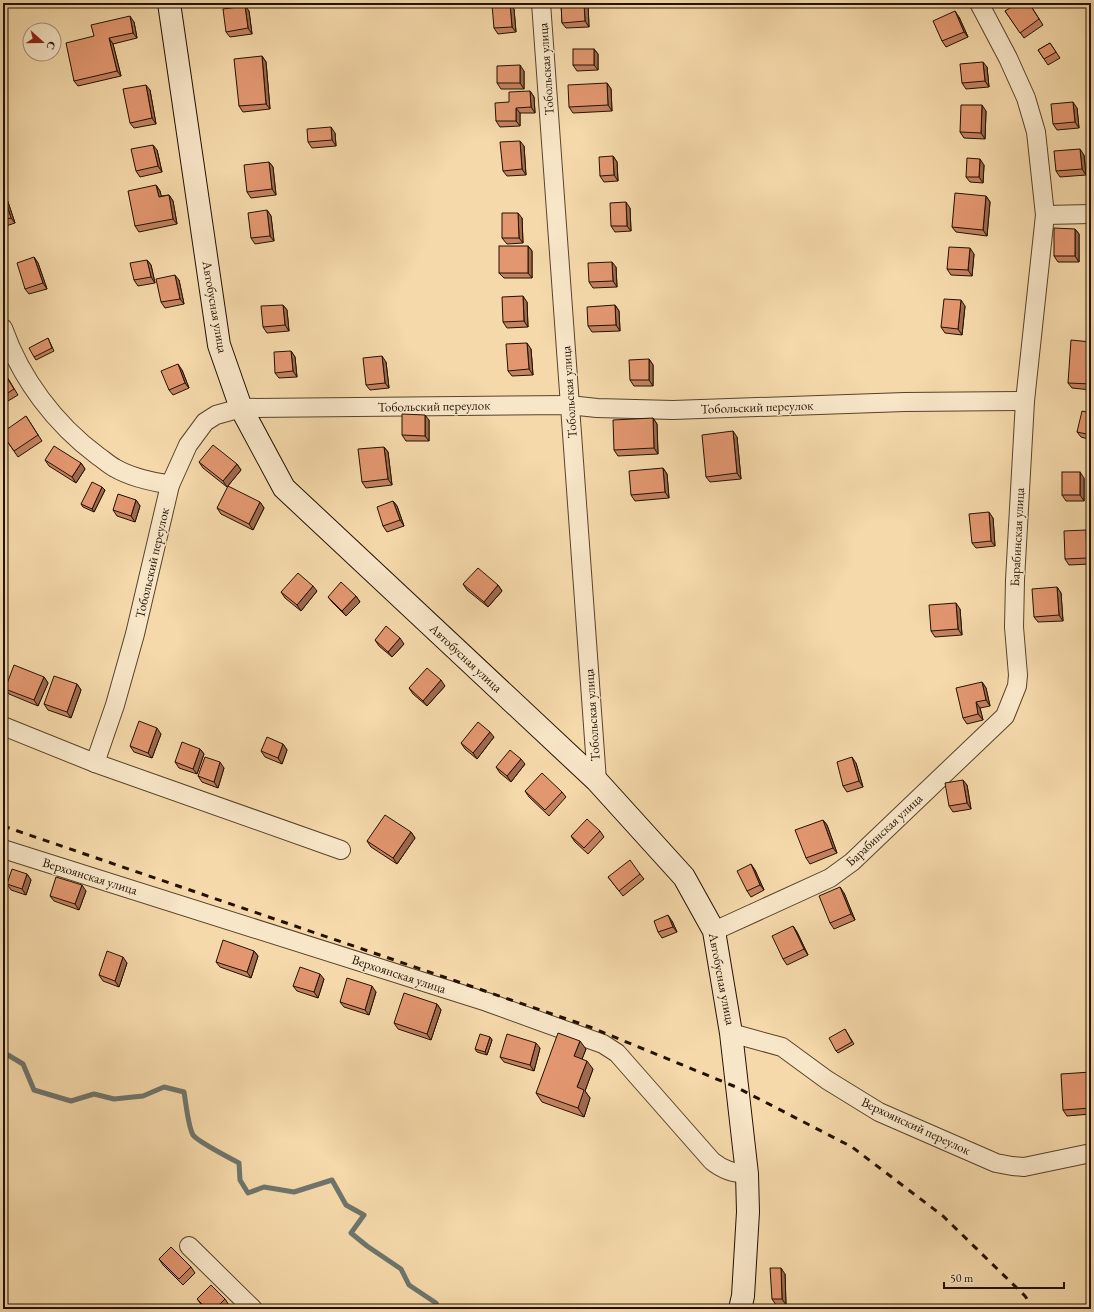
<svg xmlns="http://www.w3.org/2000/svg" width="1094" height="1312" viewBox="0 0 1094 1312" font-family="'EB Garamond',serif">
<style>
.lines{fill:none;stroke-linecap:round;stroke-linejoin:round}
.stream{stroke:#6f756c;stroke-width:5}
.street-casing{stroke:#58432a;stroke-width:20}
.secondary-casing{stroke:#231100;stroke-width:24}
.street{stroke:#f8e6c8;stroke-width:18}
.secondary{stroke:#f8e6c8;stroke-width:22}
.rail{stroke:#231100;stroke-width:3;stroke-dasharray:7 7;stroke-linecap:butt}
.wall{fill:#c38260;stroke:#231100}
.shaded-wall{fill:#9f6a4e;stroke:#231100}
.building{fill:#e39770;stroke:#231100}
.labels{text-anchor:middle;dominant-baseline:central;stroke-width:3;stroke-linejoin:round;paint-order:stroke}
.street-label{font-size:13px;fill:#231100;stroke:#f8e6c8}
</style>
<rect width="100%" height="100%" fill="#f5d9aa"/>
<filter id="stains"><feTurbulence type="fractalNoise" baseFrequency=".005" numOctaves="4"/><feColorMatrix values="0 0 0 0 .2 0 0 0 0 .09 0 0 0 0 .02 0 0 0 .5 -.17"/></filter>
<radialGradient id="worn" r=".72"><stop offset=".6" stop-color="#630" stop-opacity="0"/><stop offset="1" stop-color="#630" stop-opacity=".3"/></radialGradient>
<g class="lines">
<path class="stream" d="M3,1057L8,1055L23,1064L34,1090L71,1101L94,1094L114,1099L143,1096L164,1087L184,1092C186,1103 188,1126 193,1135C198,1142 230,1158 239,1163L240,1180L248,1193L264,1187L294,1192L332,1180L346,1205L364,1215L351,1233L367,1246L401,1269L409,1285L436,1303L439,1309"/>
<defs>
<g id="street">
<polyline points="541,3 597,781"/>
<polyline points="1045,215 1091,214"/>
<path d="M3,328C21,379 55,424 98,456C104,460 109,465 115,468C132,478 152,481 170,485"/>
<polyline points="3,726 95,763 341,850"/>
<polyline points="95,763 115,705 135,634 170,485 188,445 205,422 216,415 241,408 569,405 597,408 673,410 905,402 1025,401"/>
<path d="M3,849L487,1002L603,1044L617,1053L712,1161C723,1170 733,1173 747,1174"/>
<polyline points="714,931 830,878 852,862 1005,716 1017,686 1018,675 1014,627 1015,580 1025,401 1045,215 1036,132 1026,98 1008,58 979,3"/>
<polyline points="731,1033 782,1047 827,1080 879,1112 996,1163 1012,1166 1024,1167 1091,1153"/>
<polyline points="189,1246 253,1309"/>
</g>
<polyline id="secondary" points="169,3 219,345 241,408 284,488 597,781 684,877 714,931 731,1033 747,1174 748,1212 743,1296 740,1309"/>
</defs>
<use href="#street" class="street-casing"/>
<use href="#secondary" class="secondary-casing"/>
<use href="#street" class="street"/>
<use href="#secondary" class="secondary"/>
<polyline class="rail" points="3,826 590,1027 736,1087 852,1147 943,1216 1025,1296 1034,1309"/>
</g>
<g class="wall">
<polygon points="561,3 588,3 589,27 566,28 562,23"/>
<polygon points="1029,3 1043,25 1024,38 1005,11"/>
<polygon points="510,4 514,9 516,32 498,34 494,28"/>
<polygon points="245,6 249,11 252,34 230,37 226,32"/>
<polygon points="959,17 968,37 946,47 942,41"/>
<polygon points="134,22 137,38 113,44 121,76 78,86 74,81 94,36"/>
<polygon points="1050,43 1060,58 1048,65 1038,50"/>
<polygon points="594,49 598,54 598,70 577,71 573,65"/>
<polygon points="262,56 266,62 270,109 243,112 239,106"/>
<polygon points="987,67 989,87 966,89 962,83"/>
<polygon points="524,71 524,89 501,89 497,83"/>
<polygon points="607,83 611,89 612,111 573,113 569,107"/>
<polygon points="150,90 156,124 134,128 130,123"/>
<polygon points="530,91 534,97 535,113 520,113 520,126 500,127 496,121 509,102"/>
<polygon points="1077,108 1079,128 1057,130 1053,124"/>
<polygon points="986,111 985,139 964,138 960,132"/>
<polygon points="335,133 336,146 312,148 308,142"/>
<polygon points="524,146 526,175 507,176 503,171"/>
<polygon points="157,150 162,172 140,177 136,171"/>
<polygon points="1084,155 1086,175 1060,177 1056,171"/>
<polygon points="613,156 617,162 618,181 604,182 600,176"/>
<polygon points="269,162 273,167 276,195 251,198 247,192"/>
<polygon points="984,165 983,183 970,182 966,177"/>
<polygon points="156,185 160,191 161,196 169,195 173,201 177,224 139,232 135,226"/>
<polygon points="3,188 4,190 15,223 3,227"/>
<polygon points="986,196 990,202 987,236 956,232 952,227"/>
<polygon points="630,208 631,231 615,232 611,226"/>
<polygon points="267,210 271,216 274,241 255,244 251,238"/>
<polygon points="522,218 523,243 507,244 502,238"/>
<polygon points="1075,229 1079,234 1079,262 1058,262 1054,256"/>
<polygon points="528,246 532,251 532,278 504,278 499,273"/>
<polygon points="974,254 972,276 951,275 947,269"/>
<polygon points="34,257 38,263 47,289 29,294 25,289"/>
<polygon points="147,260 151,265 155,283 138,286 134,280"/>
<polygon points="616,267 617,287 593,288 589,282"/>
<polygon points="179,280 184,304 165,308 161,302"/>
<polygon points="527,302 528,327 507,328 503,322"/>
<polygon points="283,305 287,310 289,331 267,333 263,327"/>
<polygon points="615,305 619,311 620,331 592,332 588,326"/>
<polygon points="965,306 962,335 945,333 941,327"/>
<polygon points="48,338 54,351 36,360 34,357"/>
<polygon points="1091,342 1091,390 1072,388 1068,383"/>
<polygon points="531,349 533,375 512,376 508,371"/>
<polygon points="291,351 295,357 297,377 279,378 275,373"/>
<polygon points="649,359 653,365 653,386 634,386 630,380"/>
<polygon points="386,362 389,388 370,390 366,385"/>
<polygon points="3,370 18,395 3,404"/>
<polygon points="182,370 189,388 173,395 169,390"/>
<polygon points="1091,413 1091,440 1081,437 1077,432"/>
<polygon points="26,416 42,441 18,457 3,435"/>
<polygon points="653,418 657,424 658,454 618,456 614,450"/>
<polygon points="429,420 429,441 406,441 402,435"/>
<polygon points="737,437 741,479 710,482 706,477"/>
<polygon points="384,447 388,452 392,485 366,488 362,482"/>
<polygon points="45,460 81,463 85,469 76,483 49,466"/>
<polygon points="199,462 237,464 241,470 227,487 203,468"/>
<polygon points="663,468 667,474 669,498 635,501 631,495"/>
<polygon points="1084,478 1084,501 1066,501 1062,495"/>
<polygon points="105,490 94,512 83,507 81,504"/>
<polygon points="136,500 140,506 135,522 117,516 113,510"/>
<polygon points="393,501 397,506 404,526 387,532 383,526"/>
<polygon points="260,502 264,508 253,530 221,514 217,508"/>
<polygon points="993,518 995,546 976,548 972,543"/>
<polygon points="1086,530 1090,536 1091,564 1069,565 1065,559"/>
<polygon points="463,584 498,585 502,591 488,607 467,590"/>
<polygon points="1057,587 1061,593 1063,621 1038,622 1034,617"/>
<polygon points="317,591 301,611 285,598 281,592"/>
<polygon points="356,596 360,602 346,616 332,602 328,597"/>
<polygon points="960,609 962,635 935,637 931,631"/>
<polygon points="375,640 404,644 392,657 379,646"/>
<polygon points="44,677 48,683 38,706 9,694 5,689"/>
<polygon points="982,682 986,688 990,706 980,708 983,720 967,724 963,718"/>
<polygon points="77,684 81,690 71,718 48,710 44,704"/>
<polygon points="445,686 427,706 413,694 409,688"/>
<polygon points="161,734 152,758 134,752 130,746"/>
<polygon points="494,737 477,759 465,749 461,743"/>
<polygon points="283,744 287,750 282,764 265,757 261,751"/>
<polygon points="200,749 204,754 197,774 179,768 175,762"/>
<polygon points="856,763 863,787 847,792 843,786"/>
<polygon points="525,764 511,782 500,773 496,767"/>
<polygon points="224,768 218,788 202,782 198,776"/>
<polygon points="967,785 971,809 953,812 949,806"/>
<polygon points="525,791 562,792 566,797 549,816 529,797"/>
<polygon points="823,820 827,825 837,853 810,864 806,858"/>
<polygon points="600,831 604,837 588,854 575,842 571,836"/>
<polygon points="411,832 415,838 397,864 371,847 367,841"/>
<polygon points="755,870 764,890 751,897 747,891"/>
<polygon points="27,874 31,880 26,895 11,890 7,884"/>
<polygon points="640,874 644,879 623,896 608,877"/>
<polygon points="86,891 79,910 54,901 50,896"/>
<polygon points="844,893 855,920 834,929 830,923"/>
<polygon points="672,921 677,932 662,938 658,932"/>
<polygon points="793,926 797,932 808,955 787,965 783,959"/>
<polygon points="254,951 258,956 251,978 220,967 216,962"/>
<polygon points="127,963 119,987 103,981 99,975"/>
<polygon points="324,979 318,998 297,991 293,986"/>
<polygon points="376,992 369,1015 344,1007 340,1002"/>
<polygon points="437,1004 441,1010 431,1040 398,1029 394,1023"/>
<polygon points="845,1029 854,1044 838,1053 836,1051"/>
<polygon points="490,1037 492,1040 487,1055 477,1052 475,1049"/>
<polygon points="540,1048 534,1071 504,1062 500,1057"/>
<polygon points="586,1049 582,1059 593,1069 585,1091 590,1098 584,1117 542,1102 536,1093"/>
<polygon points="1091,1072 1091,1114 1067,1116 1063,1110"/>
<polygon points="159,1259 191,1267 195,1273 183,1285 163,1265"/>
<polygon points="785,1274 786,1305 776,1305 772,1299"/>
<polygon points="197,1299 225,1299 229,1305 225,1309 205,1309"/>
</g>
<g class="shaded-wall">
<polygon points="584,3 588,3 589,27 585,21"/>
<polygon points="510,4 514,9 516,32 512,27"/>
<polygon points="245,6 249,11 252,34 248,28"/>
<polygon points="955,11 959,17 968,37 964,32"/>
<polygon points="130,16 134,22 137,38 133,33"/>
<polygon points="109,38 113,44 121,76 117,71"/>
<polygon points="594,49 598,54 598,70 594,65"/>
<polygon points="262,56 266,62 270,109 266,104"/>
<polygon points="983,62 987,67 989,87 985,81"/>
<polygon points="520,65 524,71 524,89 520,83"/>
<polygon points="607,83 611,89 612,111 608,105"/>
<polygon points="146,85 150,90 156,124 152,118"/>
<polygon points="530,91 534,97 535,113 531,107"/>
<polygon points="1073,102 1077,108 1079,128 1075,122"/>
<polygon points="982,105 986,111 985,139 981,133"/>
<polygon points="516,108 520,113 520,126 516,121"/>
<polygon points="331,127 335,133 336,146 332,140"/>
<polygon points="520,141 524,146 526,175 522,169"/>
<polygon points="153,145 157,150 162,172 158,166"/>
<polygon points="1080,149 1084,155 1086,175 1082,169"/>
<polygon points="613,156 617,162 618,181 614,175"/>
<polygon points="980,159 984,165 983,183 979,177"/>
<polygon points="269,162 273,167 276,195 272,189"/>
<polygon points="156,185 160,191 163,203 159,197"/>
<polygon points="3,188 4,190 15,223 11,218 3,193"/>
<polygon points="169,195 173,201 177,224 173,219"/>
<polygon points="986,196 990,202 987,236 983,230"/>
<polygon points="626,202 630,208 631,231 627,226"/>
<polygon points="267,210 271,216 274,241 270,236"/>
<polygon points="518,213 522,218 523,243 519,238"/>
<polygon points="1075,229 1079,234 1079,262 1075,256"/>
<polygon points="528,246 532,251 532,278 528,273"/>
<polygon points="970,248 974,254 972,276 968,270"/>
<polygon points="34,257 38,263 47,289 43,283"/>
<polygon points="147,260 151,265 155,283 151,277"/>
<polygon points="612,262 616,267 617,287 613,281"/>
<polygon points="175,275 179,280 184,304 180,299"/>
<polygon points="523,296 527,302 528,327 524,321"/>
<polygon points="961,300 965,306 962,335 958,329"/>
<polygon points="283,305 287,310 289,331 285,325"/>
<polygon points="615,305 619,311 620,331 616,325"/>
<polygon points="527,343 531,349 533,375 529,369"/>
<polygon points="1091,348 1091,367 1090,365"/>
<polygon points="291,351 295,357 297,377 293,371"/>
<polygon points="382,356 386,362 389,388 385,383"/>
<polygon points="649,359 653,365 653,386 649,380"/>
<polygon points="178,364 182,370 189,388 185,383"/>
<polygon points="425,415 429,420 429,441 425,436"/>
<polygon points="653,418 657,424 658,454 654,448"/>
<polygon points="733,431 737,437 741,479 737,473"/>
<polygon points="384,447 388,452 392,485 388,479"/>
<polygon points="81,463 85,469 76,483 72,477"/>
<polygon points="237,464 241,470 227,487 223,481"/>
<polygon points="663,468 667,474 669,498 665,492"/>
<polygon points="1080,472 1084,478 1084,501 1080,495"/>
<polygon points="102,487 105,490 94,512 92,509"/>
<polygon points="136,500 140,506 135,522 131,516"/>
<polygon points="393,501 397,506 404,526 400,520"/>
<polygon points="260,502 264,508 253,530 249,524"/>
<polygon points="989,512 993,518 995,546 991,541"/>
<polygon points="1086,530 1090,536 1091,564 1087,558"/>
<polygon points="498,585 502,591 488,607 484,602"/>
<polygon points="313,586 317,591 301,611 297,605"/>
<polygon points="1057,587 1061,593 1063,621 1059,615"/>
<polygon points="356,596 360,602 346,616 342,611"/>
<polygon points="956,603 960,609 962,635 958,629"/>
<polygon points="400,638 404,644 392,657 388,652"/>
<polygon points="44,677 48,683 38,706 34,700"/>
<polygon points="441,680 445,686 427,706 423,701"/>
<polygon points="982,682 986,688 990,706 986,700"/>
<polygon points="77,684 81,690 71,718 67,712"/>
<polygon points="976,702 980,708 983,720 978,714"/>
<polygon points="157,728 161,734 152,758 148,753"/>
<polygon points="490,732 494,737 477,759 473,753"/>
<polygon points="283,744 287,750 282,764 278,758"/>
<polygon points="200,749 204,754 197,774 193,769"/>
<polygon points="852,757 856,763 863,787 859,781"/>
<polygon points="521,759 525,764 511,782 507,776"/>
<polygon points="220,762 224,768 218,788 214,782"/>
<polygon points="963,780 967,785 971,809 967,803"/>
<polygon points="823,820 827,825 837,853 833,848"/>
<polygon points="411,832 415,838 397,864 393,858"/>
<polygon points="751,864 755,870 764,890 760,885"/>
<polygon points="27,874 31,880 26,895 22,889"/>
<polygon points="82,885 86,891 79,910 75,904"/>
<polygon points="840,887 844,893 855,920 851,914"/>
<polygon points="668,915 672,921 677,932 673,927"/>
<polygon points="793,926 797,932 808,955 804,949"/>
<polygon points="254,951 258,956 251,978 247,972"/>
<polygon points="123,957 127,963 119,987 115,981"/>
<polygon points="320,974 324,979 318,998 314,992"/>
<polygon points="372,986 376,992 369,1015 365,1010"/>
<polygon points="437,1004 441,1010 431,1040 427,1034"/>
<polygon points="490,1037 492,1040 487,1055 485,1052"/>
<polygon points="580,1041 586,1049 580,1064 574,1056"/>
<polygon points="536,1043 540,1048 534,1071 530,1065"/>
<polygon points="587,1061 593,1069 585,1091 590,1098 584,1117 578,1108 577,1087"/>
<polygon points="781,1268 785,1274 786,1305 782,1299"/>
</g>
<g class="building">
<polygon points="561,3 584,3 585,21 562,23"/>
<polygon points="1018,3 1029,3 1039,19 1020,33 1005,11"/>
<polygon points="510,4 512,27 494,28 492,5"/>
<polygon points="245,6 248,28 226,32 223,9"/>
<polygon points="955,11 964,32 942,41 933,21"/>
<polygon points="130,16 133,33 109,38 117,71 74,81 66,43 94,36 91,25"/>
<polygon points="1050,43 1056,52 1044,59 1038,50"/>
<rect x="573" y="49" width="21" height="16"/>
<polygon points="262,56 266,104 239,106 234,59"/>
<polygon points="983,62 985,81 962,83 960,64"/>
<polygon points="520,65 520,83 497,83 497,66"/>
<polygon points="607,83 608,105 569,107 568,85"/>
<polygon points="146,85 152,118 130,123 123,89"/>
<polygon points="530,91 531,107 516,108 516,121 496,121 495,103 509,102 509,92"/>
<polygon points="1073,102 1075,122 1053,124 1051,104"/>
<polygon points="961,105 982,105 981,133 960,132"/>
<polygon points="331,127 332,140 308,142 307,129"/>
<polygon points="520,141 522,169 503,171 500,142"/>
<polygon points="153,145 158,166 136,171 131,149"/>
<polygon points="1080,149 1082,169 1056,171 1054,151"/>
<polygon points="613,156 614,175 600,176 599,157"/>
<polygon points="967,158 980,159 979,177 966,177"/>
<polygon points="269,162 272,189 247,192 244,165"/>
<polygon points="156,185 159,197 169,195 173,219 135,226 128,191"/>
<polygon points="3,193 11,218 3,220"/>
<polygon points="955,193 986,196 983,230 952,227"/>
<polygon points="626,202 627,226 611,226 610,203"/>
<polygon points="267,210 270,236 251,238 248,213"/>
<polygon points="502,213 518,213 519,238 502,238"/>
<polygon points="1054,228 1075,229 1075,256 1054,256"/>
<rect x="499" y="246" width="29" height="27"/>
<polygon points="949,247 970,248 968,270 947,269"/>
<polygon points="34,257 43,283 25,289 17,263"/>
<polygon points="147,260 151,277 134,280 130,263"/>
<polygon points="612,262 613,281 589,282 588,263"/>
<polygon points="175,275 180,299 161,302 156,279"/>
<polygon points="523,296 524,321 503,322 502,297"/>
<polygon points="944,299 961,300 958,329 941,327"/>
<polygon points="283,305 285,325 263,327 261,306"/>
<polygon points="615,305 616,325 588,326 587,307"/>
<polygon points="48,338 52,348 34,357 29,348"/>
<polygon points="1071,340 1091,342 1090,365 1091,365 1091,384 1068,383"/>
<polygon points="527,343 529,369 508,371 506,344"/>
<polygon points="291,351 293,371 275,373 274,352"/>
<polygon points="382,356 385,383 366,385 363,358"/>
<polygon points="649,359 649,380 630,380 629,360"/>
<polygon points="178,364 185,383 169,390 161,371"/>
<polygon points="3,371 14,389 3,396"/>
<polygon points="1082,411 1091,413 1091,435 1077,432"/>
<polygon points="402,414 425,415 425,436 402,435"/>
<polygon points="26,416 38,435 14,451 3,435 3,432"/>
<polygon points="653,418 654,448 614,450 613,420"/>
<polygon points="733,431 737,473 706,477 702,435"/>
<polygon points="213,445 237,464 223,481 199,462"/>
<polygon points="54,446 81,463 72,477 45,460"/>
<polygon points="384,447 388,479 362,482 358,449"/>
<polygon points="663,468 665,492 631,495 629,471"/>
<rect x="1062" y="472" width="18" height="23"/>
<polygon points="92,482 102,487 92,509 81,504"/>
<polygon points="228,486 260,502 249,524 217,508"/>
<polygon points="118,494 136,500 131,516 113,510"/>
<polygon points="393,501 400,520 383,526 377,507"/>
<polygon points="989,512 991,541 972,543 969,514"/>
<polygon points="1086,530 1087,558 1065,559 1064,531"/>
<polygon points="478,568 498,585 484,602 463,584"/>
<polygon points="298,573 313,586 297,605 281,592"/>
<polygon points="341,582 356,596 342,611 328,597"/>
<polygon points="1057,587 1059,615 1034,617 1032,589"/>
<polygon points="956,603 958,629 931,631 929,605"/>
<polygon points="386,626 400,638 388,652 375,640"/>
<polygon points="14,665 44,677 34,700 5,689"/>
<polygon points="427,668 441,680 423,701 409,688"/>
<polygon points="54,676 77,684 67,712 44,704"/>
<polygon points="982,682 986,700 976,702 978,714 963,718 956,688"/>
<polygon points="139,721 157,728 148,753 130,746"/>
<polygon points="478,722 490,732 473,753 461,743"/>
<polygon points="267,737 283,744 278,758 261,751"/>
<polygon points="182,742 200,749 193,769 175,762"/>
<polygon points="510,750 521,759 507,776 496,767"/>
<polygon points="205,757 220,762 214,782 198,776"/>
<polygon points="852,757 859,781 843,786 837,762"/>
<polygon points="542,773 562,792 545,810 525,791"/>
<polygon points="963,780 967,803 949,806 945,783"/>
<polygon points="385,815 411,832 393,858 367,841"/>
<polygon points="587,819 600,831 584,848 571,836"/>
<polygon points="823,820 833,848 806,858 795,830"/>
<polygon points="630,860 640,874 619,891 608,877"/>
<polygon points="751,864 760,885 747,891 737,871"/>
<polygon points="12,869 27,874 22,889 7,884"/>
<polygon points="56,877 82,885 75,904 50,896"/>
<polygon points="840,887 851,914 830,923 819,896"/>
<polygon points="668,915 673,927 658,932 654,921"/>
<polygon points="793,926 804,949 783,959 772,936"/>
<polygon points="223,940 254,951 247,972 216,962"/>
<polygon points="107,951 123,957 115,981 99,975"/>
<polygon points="300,967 320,974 314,992 293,986"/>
<polygon points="347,978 372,986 365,1010 340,1002"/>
<polygon points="404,993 437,1004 427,1034 394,1023"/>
<polygon points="845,1029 852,1042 836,1051 829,1038"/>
<polygon points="558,1033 580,1041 574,1056 587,1061 577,1087 584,1090 578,1108 536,1093"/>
<polygon points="480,1034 490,1037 485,1052 475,1049"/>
<polygon points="507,1034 536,1043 530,1065 500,1057"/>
<polygon points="1091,1072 1091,1108 1063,1110 1061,1074"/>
<polygon points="171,1247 191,1267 179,1279 159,1259"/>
<polygon points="770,1268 781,1268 782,1299 772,1299"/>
<polygon points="211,1285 225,1299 215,1309 207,1309 197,1299"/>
</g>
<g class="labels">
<g class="street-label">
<text transform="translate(546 69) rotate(-94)">Тобольская улица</text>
<text transform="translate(215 307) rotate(80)">Автобусная улица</text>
<text transform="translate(569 392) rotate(-94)">Тобольская улица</text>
<text transform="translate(434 406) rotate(-1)">Тобольский переулок</text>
<text transform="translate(757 407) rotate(-2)">Тобольский переулок</text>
<text transform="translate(1017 537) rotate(-87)">Барабинская улица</text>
<text transform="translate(152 563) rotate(-77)">Тобольский переулок</text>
<text transform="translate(466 658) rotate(43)">Автобусная улица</text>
<text transform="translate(592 715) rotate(-94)">Тобольская улица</text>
<text transform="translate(884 830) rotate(-43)">Барабинская улица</text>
<text transform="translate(90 876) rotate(17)">Верхоянская улица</text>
<text transform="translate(399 974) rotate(18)">Верхоянская улица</text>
<text transform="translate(722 979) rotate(79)">Автобусная улица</text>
<text transform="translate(916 1126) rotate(25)">Верхоянский переулок</text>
</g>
</g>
<rect width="1094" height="1312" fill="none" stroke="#f5d9aa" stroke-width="16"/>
<rect x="4" y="4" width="1086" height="1304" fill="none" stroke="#231100" stroke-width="2"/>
<rect x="8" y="8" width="1078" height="1296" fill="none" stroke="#231100"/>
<g transform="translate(42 42) rotate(111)"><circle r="19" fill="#f8e6c8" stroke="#a39178"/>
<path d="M0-3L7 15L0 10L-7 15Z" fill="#8f2418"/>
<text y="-6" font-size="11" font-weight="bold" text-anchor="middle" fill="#231100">С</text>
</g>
<path d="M944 1282v6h120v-6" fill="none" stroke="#231100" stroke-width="2"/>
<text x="950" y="1282" font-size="12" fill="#231100" stroke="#f8e6c8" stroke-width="3" paint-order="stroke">50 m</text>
<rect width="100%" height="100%" filter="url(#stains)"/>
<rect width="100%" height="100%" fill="url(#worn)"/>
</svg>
